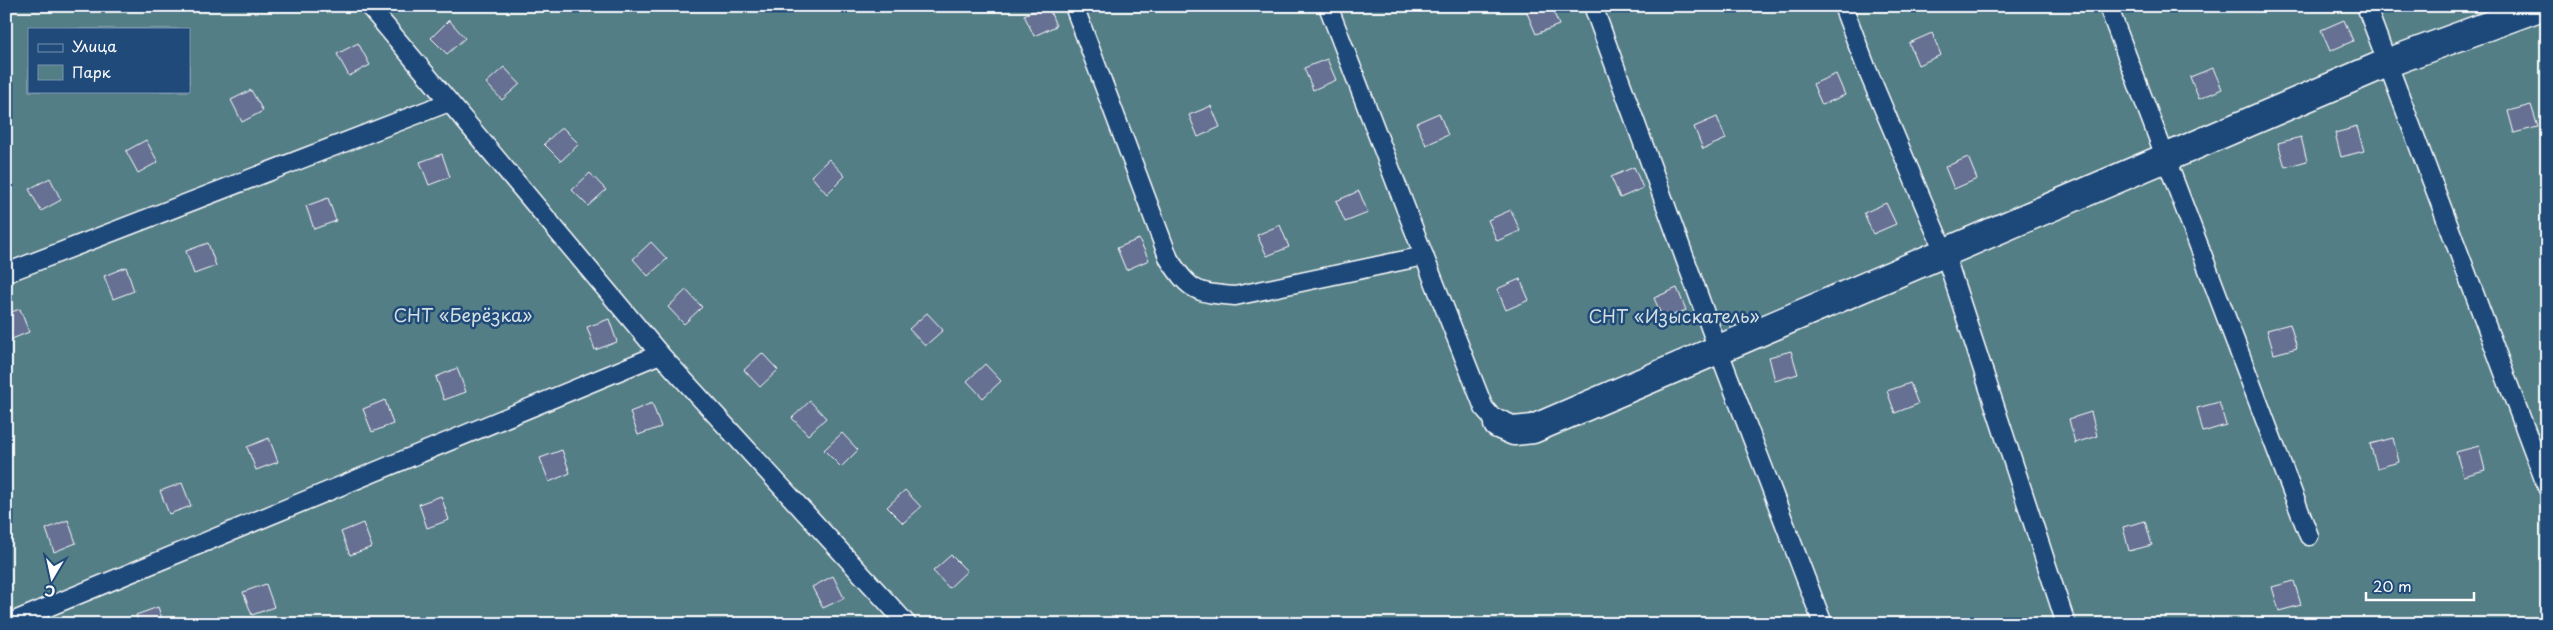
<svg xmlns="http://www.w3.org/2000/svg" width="2553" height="630" viewBox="0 0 2553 630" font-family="'Playpen Sans',sans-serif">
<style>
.green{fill:#527e86;stroke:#a8bec2;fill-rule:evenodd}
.building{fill:#666f93;stroke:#fff}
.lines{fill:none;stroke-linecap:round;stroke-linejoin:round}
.lane-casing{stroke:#fff;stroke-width:21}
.street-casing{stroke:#fff;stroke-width:31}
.lane{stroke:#1f4a7a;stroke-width:18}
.street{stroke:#1f4a7a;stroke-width:28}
.labels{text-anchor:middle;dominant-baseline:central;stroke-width:5;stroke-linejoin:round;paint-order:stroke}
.park-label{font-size:18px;fill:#d4dfe1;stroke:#1f4a7a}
</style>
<rect width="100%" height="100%" fill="#335481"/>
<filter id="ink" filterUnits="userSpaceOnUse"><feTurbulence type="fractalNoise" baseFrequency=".02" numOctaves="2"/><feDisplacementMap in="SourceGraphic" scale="10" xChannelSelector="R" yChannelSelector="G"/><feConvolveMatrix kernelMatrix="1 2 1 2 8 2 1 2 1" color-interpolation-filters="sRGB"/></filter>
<g filter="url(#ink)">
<path class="green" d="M6,6H2547V624H6ZM29,29H189V91H29Z"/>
<g class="building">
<polygon points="1045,6 1048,6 1056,26 1034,36 1024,15"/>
<polygon points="1543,6 1551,6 1559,25 1536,34 1527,13"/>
<polygon points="449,20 465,38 447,54 431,38"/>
<polygon points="2344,20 2353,41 2330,51 2321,30"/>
<polygon points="1932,33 1941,55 1918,65 1909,43"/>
<polygon points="358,43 370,65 349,76 337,54"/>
<polygon points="1327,59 1336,80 1313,90 1304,68"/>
<polygon points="504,67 520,84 502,100 486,83"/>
<polygon points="2213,68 2222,89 2199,99 2190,77"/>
<polygon points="1836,74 1845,95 1822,105 1813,84"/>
<polygon points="251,90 263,111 242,122 231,100"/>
<polygon points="2531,105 2538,127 2514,133 2508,111"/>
<polygon points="1211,106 1220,127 1198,137 1189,115"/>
<polygon points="1439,113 1448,135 1426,145 1416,123"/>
<polygon points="1717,117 1726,139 1703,149 1694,127"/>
<polygon points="562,127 579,144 561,161 544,144"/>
<polygon points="2357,127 2364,151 2341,157 2335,133"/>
<polygon points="2301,137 2307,161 2285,167 2278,143"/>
<polygon points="146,140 158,162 138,173 126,151"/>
<polygon points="442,154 450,177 429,185 420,162"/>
<polygon points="1968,157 1977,179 1954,189 1945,167"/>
<polygon points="829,159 845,176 827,194 811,176"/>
<polygon points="1634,167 1643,188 1620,198 1611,177"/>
<polygon points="590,173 606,190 588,206 572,190"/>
<polygon points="50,178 61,200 41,211 29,189"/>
<polygon points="1359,191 1368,213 1345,222 1336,201"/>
<polygon points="328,198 336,221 314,229 306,206"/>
<polygon points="1886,203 1896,224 1873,234 1864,213"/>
<polygon points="1511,210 1520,231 1497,241 1488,220"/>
<polygon points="1280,225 1289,247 1267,256 1257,235"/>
<polygon points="1139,239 1149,260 1126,270 1117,248"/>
<polygon points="651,242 667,259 648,276 633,259"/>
<polygon points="208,243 216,266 194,274 186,251"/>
<polygon points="126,267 134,291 113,299 104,276"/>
<polygon points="1520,279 1529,300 1506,310 1497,289"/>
<polygon points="1677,288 1686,310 1663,319 1654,298"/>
<polygon points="686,290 702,307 684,324 668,307"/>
<polygon points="20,309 29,332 7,341 6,314"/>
<polygon points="927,313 943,330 925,346 909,329"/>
<polygon points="609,319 617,342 595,350 587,327"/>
<polygon points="2290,324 2297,348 2274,354 2267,330"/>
<polygon points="1791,351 1798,374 1775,381 1769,357"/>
<polygon points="762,353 778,370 760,387 744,370"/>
<polygon points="985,364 1001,381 983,398 967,381"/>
<polygon points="457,368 466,392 444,400 436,377"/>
<polygon points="1910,383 1918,404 1895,413 1887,391"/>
<polygon points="385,400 393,424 372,432 363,409"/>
<polygon points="810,401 826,418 808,435 792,418"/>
<polygon points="2219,402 2226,425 2203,432 2197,408"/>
<polygon points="652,403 661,427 638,435 630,412"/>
<polygon points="2091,412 2097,436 2075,443 2069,419"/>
<polygon points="842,433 858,450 841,467 824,450"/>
<polygon points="269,438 278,462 256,470 247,447"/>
<polygon points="2393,438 2399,462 2377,468 2370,444"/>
<polygon points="2479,446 2485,470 2463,476 2456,452"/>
<polygon points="562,450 570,473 549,482 540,458"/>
<polygon points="182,483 191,506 169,514 160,491"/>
<polygon points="905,490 921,507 903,523 887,507"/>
<polygon points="441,496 449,520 427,528 419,504"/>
<polygon points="68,520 76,543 54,552 46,529"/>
<polygon points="2145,521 2152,545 2129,551 2123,527"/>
<polygon points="363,523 372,547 350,555 341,532"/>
<polygon points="951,555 967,571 949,588 933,571"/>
<polygon points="833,576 844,598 823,608 812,587"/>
<polygon points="2294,581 2301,605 2279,611 2272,587"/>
<polygon points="266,584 274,607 252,615 243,592"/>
<polygon points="158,607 164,624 139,624 136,615"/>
</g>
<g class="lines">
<defs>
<g id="lane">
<polyline points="369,6 660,354 907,624"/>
<path d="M1074,6L1169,259C1190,292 1197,293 1235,296L1424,256L1484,408L1498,424"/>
<polyline points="1328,6 1424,256"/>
<polyline points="1593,6 1718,349 1823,624"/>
<polyline points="1843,6 1866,67 1945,254 2066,624"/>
<polyline points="2108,6 2309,536"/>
<polyline points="2366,6 2547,487"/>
<polyline points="6,273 449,102"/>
<polyline points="7,624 660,354"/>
</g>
<polyline id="street" points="1498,424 1514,431 1533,429 2387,63 2542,6"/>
</defs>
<use href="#lane" class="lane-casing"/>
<use href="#street" class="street-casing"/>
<use href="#lane" class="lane"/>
<use href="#street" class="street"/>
</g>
</g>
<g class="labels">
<g class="park-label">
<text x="463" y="314">СНТ «Берёзка»</text>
<text x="1674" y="315">СНТ «Изыскатель»</text>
</g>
</g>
<rect width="2553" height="630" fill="none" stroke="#1f4a7a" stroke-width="25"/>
<rect x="12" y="12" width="2528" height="605" fill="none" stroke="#fff" stroke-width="2" filter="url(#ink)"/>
<rect x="28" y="28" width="162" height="65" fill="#1f4a7a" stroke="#7992af"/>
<rect x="38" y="44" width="25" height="8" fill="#1f4a7a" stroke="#7992af"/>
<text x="72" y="52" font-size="15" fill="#ffffff">Улица</text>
<rect x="38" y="65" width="25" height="15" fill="#527e86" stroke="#7992af"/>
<text x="72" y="78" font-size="15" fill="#ffffff">Парк</text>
<g transform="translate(52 578) rotate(189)" stroke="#1f4a7a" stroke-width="4" paint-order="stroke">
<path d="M0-4L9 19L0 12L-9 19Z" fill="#ffffff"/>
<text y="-8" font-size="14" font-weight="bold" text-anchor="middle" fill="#ffffff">С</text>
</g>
<path d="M2366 592v8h108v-8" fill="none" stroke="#ffffff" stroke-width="2.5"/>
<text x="2373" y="592" font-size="15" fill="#ffffff" stroke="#1f4a7a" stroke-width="4" paint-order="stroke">20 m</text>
</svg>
